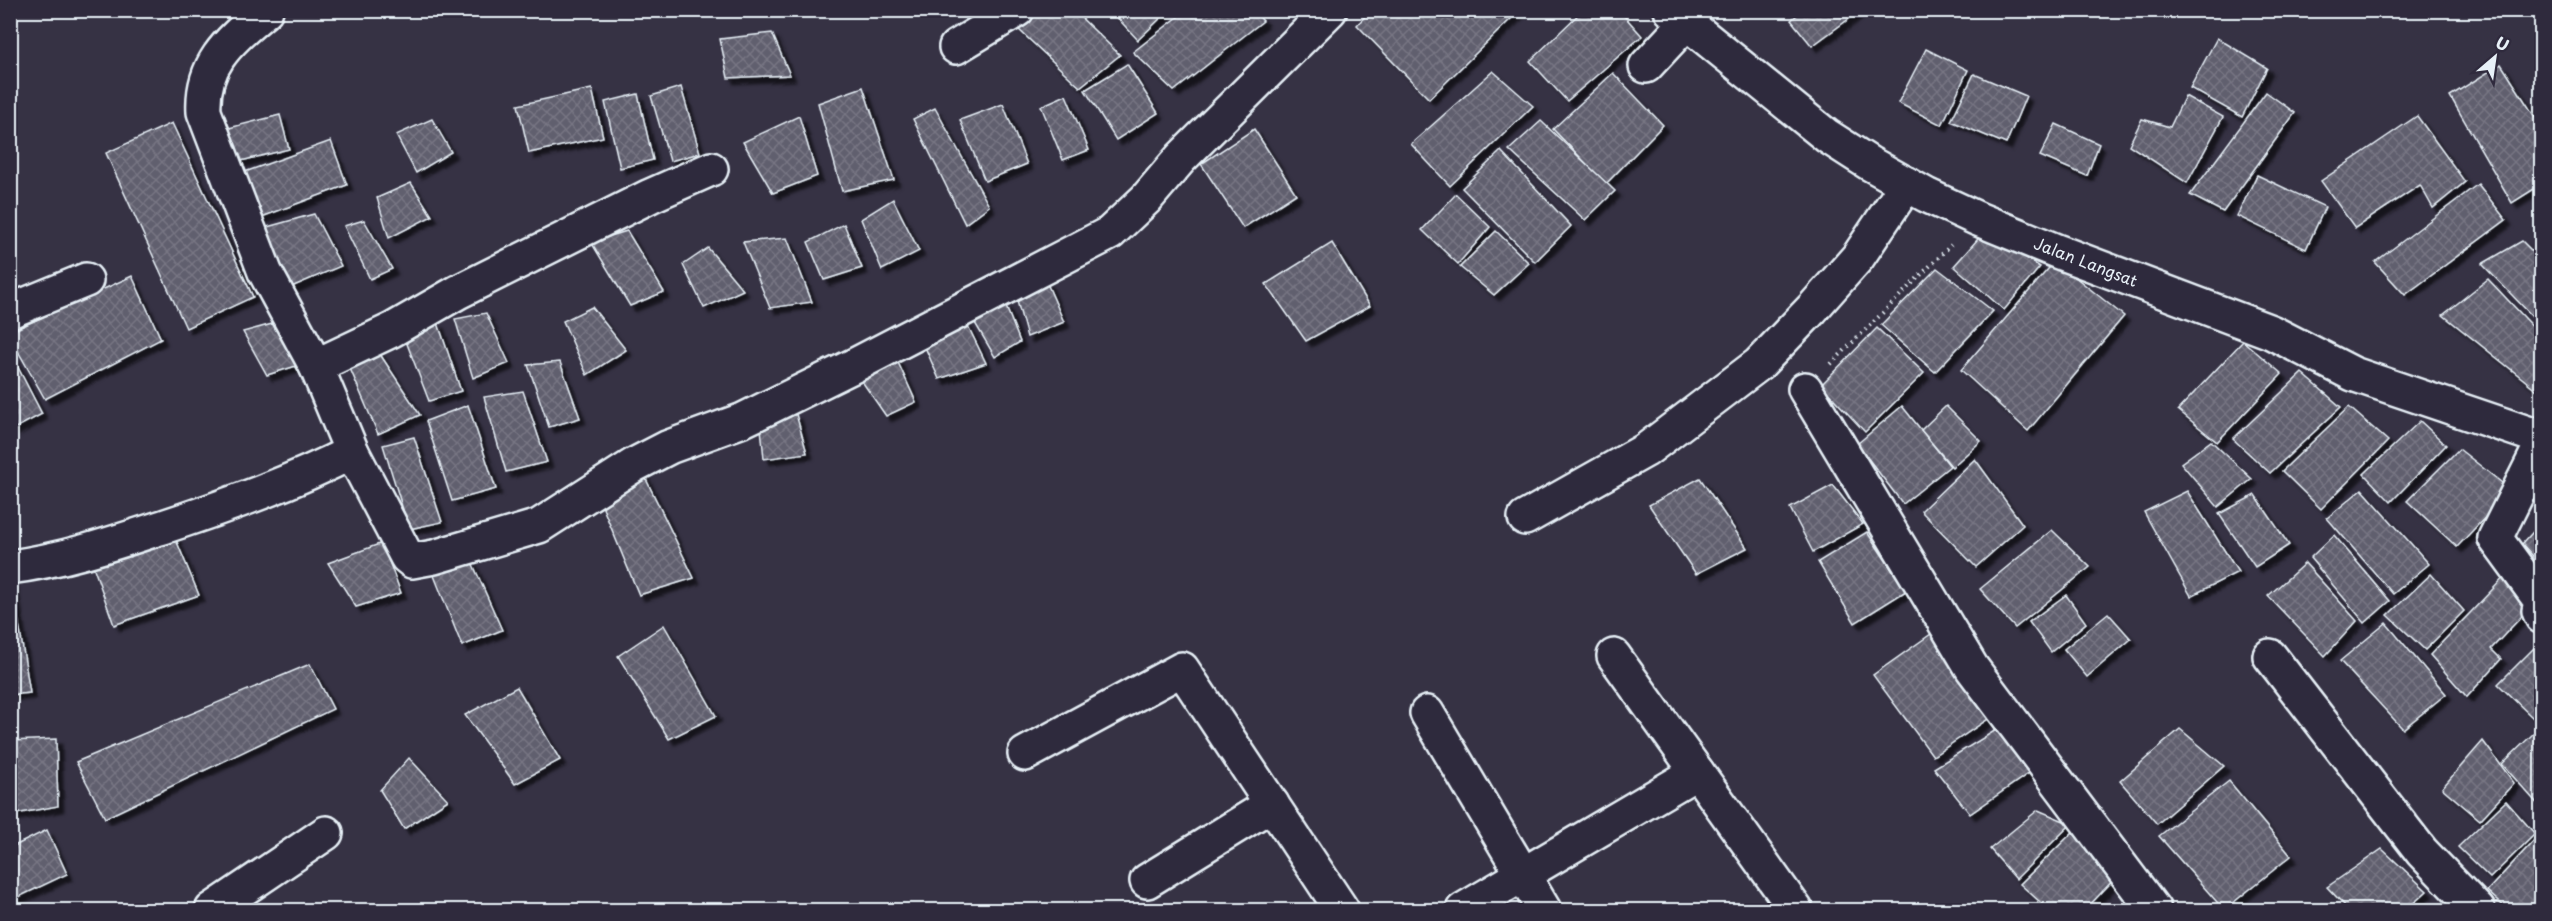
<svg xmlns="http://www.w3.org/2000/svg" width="2552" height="921" viewBox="0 0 2552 921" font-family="'Playpen Sans',sans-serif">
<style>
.building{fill:url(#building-cross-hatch);stroke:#e8f1f8;stroke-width:1.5;filter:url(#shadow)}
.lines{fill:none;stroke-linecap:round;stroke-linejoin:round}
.minor-casing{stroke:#e8f1f8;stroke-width:38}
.path{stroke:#e8f1f8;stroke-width:4;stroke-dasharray:1.5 4.5;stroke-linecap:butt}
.minor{stroke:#2f2a3d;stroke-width:33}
.labels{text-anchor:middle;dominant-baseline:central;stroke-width:5;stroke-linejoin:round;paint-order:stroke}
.street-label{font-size:16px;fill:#e8f1f8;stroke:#2f2a3d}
</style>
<defs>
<pattern id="building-cross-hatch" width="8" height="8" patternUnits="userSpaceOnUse" patternTransform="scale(1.5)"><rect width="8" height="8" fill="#605e6e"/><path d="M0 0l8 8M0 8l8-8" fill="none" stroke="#777683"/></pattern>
<filter id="shadow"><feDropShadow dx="5.5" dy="5.5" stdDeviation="1.5" flood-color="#0009"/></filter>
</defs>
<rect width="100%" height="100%" fill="#363244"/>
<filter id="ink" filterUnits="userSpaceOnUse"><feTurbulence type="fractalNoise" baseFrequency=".0167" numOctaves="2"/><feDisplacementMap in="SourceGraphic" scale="12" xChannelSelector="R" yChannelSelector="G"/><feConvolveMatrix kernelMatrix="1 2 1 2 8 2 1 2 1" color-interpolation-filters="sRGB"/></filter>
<g filter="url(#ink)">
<g class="building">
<polygon points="1037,10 1073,10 1120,55 1080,87 1016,27"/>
<polygon points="1110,10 1169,10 1138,40"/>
<polygon points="1187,10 1253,10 1263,21 1174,91 1133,52"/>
<polygon points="1371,10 1520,10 1429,99 1357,25"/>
<polygon points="1583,10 1619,10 1642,36 1567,101 1530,61"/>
<polygon points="1803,10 1861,10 1812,46 1791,20"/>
<polygon points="772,33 790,75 728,78 720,39"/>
<polygon points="2217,38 2267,68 2242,117 2190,88"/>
<polygon points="1926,49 1968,70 1942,125 1898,103"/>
<polygon points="1127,64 1158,113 1116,140 1085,90"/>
<polygon points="2501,64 2542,128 2542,184 2512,203 2450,96"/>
<polygon points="1493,71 1533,106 1450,186 1411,144"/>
<polygon points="1613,73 1663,125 1606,184 1553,129"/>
<polygon points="1974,74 2026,96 2006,144 1951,121"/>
<polygon points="681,87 700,153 670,161 651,96"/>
<polygon points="863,87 894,180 842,191 818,103"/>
<polygon points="592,89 603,137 529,153 518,105"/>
<polygon points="2266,92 2295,113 2223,212 2190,195"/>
<polygon points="638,94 653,160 620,168 605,102"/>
<polygon points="1066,95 1089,150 1063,160 1041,106"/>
<polygon points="2185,96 2223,117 2187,183 2129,145 2142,119 2170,127"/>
<polygon points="1003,104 1027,164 985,181 960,120"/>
<polygon points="935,108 989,206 965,224 913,119"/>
<polygon points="280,115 289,149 225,165 217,131"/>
<polygon points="799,116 817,176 773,193 743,142"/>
<polygon points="2417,116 2465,182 2433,208 2420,185 2355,228 2321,181"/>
<polygon points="432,119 451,152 416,173 396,135"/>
<polygon points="1541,121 1615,191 1585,220 1509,150"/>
<polygon points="172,123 253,297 186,328 106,153"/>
<polygon points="2056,124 2099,144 2087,176 2040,156"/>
<polygon points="1254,129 1296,194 1243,228 1201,164"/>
<polygon points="331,141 347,185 259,218 242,173"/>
<polygon points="1501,151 1571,226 1535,262 1462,188"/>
<polygon points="2257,175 2325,207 2306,249 2237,216"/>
<polygon points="411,183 432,216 389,238 377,198"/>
<polygon points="2478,184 2506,220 2405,295 2375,262"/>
<polygon points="1456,194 1490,227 1458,264 1422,230"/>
<polygon points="893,199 919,251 882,270 861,219"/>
<polygon points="314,214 341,266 289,288 260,229"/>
<polygon points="364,220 392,269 370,279 344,226"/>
<polygon points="844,224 862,268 824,280 808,242"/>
<polygon points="627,231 664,292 630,306 591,242"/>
<polygon points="1496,231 1529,263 1494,295 1460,267"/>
<polygon points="1985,231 2040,267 2004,310 1954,266"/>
<polygon points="787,238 812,302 770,308 743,242"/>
<polygon points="2522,241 2542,261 2542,319 2538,322 2482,264"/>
<polygon points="1332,243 1370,306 1306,341 1266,284"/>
<polygon points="708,248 743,290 704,308 683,265"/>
<polygon points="2055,261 2124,316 2028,431 1961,370"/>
<polygon points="1937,268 1993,311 1935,372 1881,325"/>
<polygon points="132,276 161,339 45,399 10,337 10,332"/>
<polygon points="2488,279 2542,336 2542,394 2443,315"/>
<polygon points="1046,281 1064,322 1027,337 1017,301"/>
<polygon points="1005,304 1020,342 995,357 975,323"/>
<polygon points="592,307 626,350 587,375 563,321"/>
<polygon points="486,313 509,363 473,378 455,319"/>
<polygon points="966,322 986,363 939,379 925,347"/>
<polygon points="276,323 296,366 267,375 243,332"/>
<polygon points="438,323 461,391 429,401 404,336"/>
<polygon points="1877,328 1924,373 1865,432 1821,385"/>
<polygon points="2243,341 2282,374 2217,442 2178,410"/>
<polygon points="374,345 420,415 378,434 346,359"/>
<polygon points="10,352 42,414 10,431"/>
<polygon points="896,358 916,402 886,416 861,380"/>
<polygon points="560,362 580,418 549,427 528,365"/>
<polygon points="2302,373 2341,407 2270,473 2233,439"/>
<polygon points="523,391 547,462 506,472 484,397"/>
<polygon points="468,405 496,489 452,501 426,421"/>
<polygon points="1902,406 1950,466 1903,504 1857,444"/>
<polygon points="1946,406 1981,441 1952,467 1921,430"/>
<polygon points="2349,407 2388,441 2321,509 2282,471"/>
<polygon points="796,414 807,453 764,459 761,428"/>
<polygon points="2420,421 2446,445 2391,502 2364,474"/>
<polygon points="414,437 442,522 409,529 383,445"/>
<polygon points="2211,441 2252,479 2218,507 2181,463"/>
<polygon points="2459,449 2511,490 2457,547 2407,501"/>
<polygon points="1975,459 2023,525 1976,567 1921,511"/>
<polygon points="643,473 694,578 639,595 598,496"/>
<polygon points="1700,478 1747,548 1696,574 1649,505"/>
<polygon points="1833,485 1863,524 1813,552 1790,508"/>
<polygon points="2362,489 2429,564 2393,594 2327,518"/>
<polygon points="2187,491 2238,572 2191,596 2144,512"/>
<polygon points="2255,495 2289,545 2255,567 2219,514"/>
<polygon points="2542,522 2542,566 2522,544"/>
<polygon points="2052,530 2090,567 2015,628 1980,589"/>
<polygon points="1867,532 1906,591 1855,623 1818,562"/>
<polygon points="174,535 199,595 114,625 92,563"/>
<polygon points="2334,535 2390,601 2365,623 2310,558"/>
<polygon points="382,543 401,593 356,607 328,563"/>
<polygon points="471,560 502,630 462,646 433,573"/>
<polygon points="2305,563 2357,621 2325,656 2268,596"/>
<polygon points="2510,571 2537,600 2491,649 2501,659 2467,697 2430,655"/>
<polygon points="2431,574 2464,611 2425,650 2388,615"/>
<polygon points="12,581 30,693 10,695 10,582"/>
<polygon points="2066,595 2086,623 2051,652 2029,622"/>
<polygon points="2108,613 2131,639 2087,677 2064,649"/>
<polygon points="2386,623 2446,694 2403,729 2340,661"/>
<polygon points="664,625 716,716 669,739 618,656"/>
<polygon points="1931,634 1994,715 1933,756 1873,675"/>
<polygon points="2542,640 2542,708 2533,718 2498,684"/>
<polygon points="310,664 333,709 105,818 76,762"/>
<polygon points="517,687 560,760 515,784 465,715"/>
<polygon points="2001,727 2036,768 1970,814 1934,768"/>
<polygon points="2180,729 2224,766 2157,824 2120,781"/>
<polygon points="2535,732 2542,740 2542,809 2502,764"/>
<polygon points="56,739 58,806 10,815 10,741"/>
<polygon points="2483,741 2514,783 2480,820 2442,788"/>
<polygon points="409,758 448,800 404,829 380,790"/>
<polygon points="2229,781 2291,856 2224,910 2159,836"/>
<polygon points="2506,801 2535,834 2490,878 2458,847"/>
<polygon points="2038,810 2071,824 2016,879 1990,849"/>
<polygon points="47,830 67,874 10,901 10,848"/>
<polygon points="2074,831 2119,874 2085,910 2049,910 2020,884"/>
<polygon points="2542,832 2542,910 2508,910 2487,891"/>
<polygon points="2382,849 2427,891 2406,910 2349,910 2327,887"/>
</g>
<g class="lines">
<defs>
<g id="minor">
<path d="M266,10C231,40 201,62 204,112L265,272L316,366L352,452L407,557L412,561L434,557L539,526L634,465L669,447L743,420L855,365L1110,233L1146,199L1181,158L1330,10"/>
<polyline points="1671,10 1827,136 1869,163 1926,195 1978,219 2059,252 2271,332 2353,374 2542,438"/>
<polyline points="956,47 1017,10"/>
<polyline points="1646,66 1686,23"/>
<polyline points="10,311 86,280"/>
<polyline points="316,366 392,330 458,292 650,196 711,169"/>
<polyline points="1805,389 1972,668 2154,910"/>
<polyline points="2542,444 2495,538 2541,601 2539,611 2542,617"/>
<polyline points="1525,518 1646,450 1759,364 1812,309 1858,257 1907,184"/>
<path d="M10,567C65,560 117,542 169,525C232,504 293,482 352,452"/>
<polyline points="1614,656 1796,910"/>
<polyline points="2270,656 2422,852 2478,910"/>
<polyline points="1427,713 1544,910"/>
<polyline points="1025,754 1182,669 1342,910"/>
<polyline points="1147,881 1272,804"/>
<polyline points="212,910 326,833"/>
<polyline points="1463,910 1697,772"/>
</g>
</defs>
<use href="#minor" class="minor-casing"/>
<polyline class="path" points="1831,364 1951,245"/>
<use href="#minor" class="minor"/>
</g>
</g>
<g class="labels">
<g class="street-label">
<text transform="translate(2086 261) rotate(21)">Jalan Langsat</text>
</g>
</g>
<rect width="2552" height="921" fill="none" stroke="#2f2a3d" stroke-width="36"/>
<rect x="18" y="18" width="2516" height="885" fill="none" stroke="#e8f1f8" stroke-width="2" filter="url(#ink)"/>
<g transform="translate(2495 57) rotate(29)" stroke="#2f2a3d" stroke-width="4.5" paint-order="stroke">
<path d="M0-4.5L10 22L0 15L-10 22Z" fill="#e8f1f8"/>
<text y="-9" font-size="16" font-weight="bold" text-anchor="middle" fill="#e8f1f8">U</text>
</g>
</svg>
